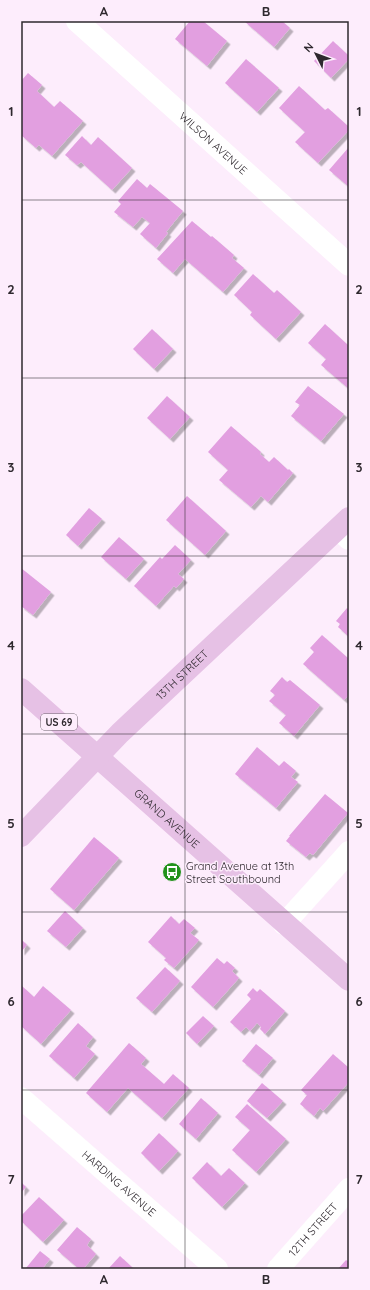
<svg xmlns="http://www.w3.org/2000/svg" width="370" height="1290" viewBox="0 0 370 1290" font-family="Quicksand,sans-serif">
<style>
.building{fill:#e29fe0;filter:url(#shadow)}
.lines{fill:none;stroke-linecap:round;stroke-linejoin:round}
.minor{stroke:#fff;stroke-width:22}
.major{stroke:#e6c1e5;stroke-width:22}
.grid{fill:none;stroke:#2e282e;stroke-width:1;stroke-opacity:0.55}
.labels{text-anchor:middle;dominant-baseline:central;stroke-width:3;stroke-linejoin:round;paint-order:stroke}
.shield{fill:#fdedfc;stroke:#6c636c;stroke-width:1}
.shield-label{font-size:10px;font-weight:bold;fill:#2e282e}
.street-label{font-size:11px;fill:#2e282e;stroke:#fdedfc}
.poi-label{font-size:11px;fill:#2e282e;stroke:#fdedfc;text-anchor:start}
.neatline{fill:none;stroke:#2e282e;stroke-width:1.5}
.grid-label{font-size:13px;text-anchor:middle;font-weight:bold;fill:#2e282e}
</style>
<defs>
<filter id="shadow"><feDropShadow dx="3.5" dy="3.5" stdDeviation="0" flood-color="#0004"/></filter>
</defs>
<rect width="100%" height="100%" fill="#fdedfc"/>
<g class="building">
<polygon points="190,21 203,21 227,41 207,66 175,39"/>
<polygon points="244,21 282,21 290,28 274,47"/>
<polygon points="333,41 349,56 349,59 331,78 314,61"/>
<polygon points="246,59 279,88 257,112 225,83"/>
<polygon points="28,73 42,85 37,91 54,107 60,101 83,121 52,156 39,145 36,148 21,135 21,81"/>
<polygon points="299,86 325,110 328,108 349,127 349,130 318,163 295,142 305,132 279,108"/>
<polygon points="82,136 91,145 98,137 132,168 112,190 81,162 77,165 65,155"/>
<polygon points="349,147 349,187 329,170"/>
<polygon points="137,179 147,188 150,184 183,211 166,232 168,233 156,248 140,234 150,223 142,217 133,227 114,212 121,204 118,201"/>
<polygon points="192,221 211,237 212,236 234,255 232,258 244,268 223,292 185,259 173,273 157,259"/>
<polygon points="253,274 274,293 277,290 301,312 276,339 250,315 252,312 234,295"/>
<polygon points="325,324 349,346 349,389 321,365 326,359 308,343"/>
<polygon points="152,329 173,349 154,369 133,349"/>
<polygon points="308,386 344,414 321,441 291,416 300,405 295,402"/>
<polygon points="167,396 190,417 170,439 147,418"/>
<polygon points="231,426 261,452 260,454 269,462 274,457 288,470 289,469 293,473 268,502 261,496 251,507 219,480 228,470 208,452"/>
<polygon points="187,496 226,531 205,555 166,520"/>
<polygon points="89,508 102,519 78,546 66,535"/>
<polygon points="119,537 144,559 126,579 101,557"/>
<polygon points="175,545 191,560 178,574 184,579 176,588 174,586 156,606 134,586 160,557 162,559"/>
<polygon points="21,568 51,592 33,615 21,606"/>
<polygon points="347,608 349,610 349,637 338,627 340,624 336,621"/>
<polygon points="322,635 349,659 349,695 344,700 303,664 314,652 310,648"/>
<polygon points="282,677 287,682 290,680 320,705 294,736 279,723 286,715 269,701 275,695 270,691"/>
<polygon points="257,747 279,766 284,761 296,771 291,777 298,782 276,808 235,774"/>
<polygon points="325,794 348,813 313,855 310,853 306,857 286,841 290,836 289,836"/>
<polygon points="94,837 119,858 74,910 50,889"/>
<polygon points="65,911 83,928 66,947 47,931"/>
<polygon points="171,916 179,924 184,919 195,928 190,933 199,940 174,968 164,960 166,958 148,942"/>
<polygon points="21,939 27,945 21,952"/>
<polygon points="217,958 224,964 227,961 235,968 232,971 239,978 213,1007 191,987"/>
<polygon points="165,967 180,981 152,1012 136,998"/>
<polygon points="22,986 34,997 43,986 71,1010 41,1044 21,1026 21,987"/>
<polygon points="253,988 257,992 260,989 285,1011 265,1034 260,1029 261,1027 257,1023 250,1031 246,1027 241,1032 230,1022 251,999 247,995"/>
<polygon points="203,1016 214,1026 197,1044 186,1033"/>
<polygon points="78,1023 93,1037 86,1046 95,1054 74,1078 49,1056"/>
<polygon points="129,1043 146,1058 141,1064 164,1084 173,1074 189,1088 162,1118 128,1088 107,1112 86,1093"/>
<polygon points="256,1044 273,1058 259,1075 242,1061"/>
<polygon points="333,1054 349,1068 349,1082 323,1111 320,1108 314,1116 300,1104 307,1095 301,1090"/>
<polygon points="262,1083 283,1101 267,1118 247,1101"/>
<polygon points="201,1098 218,1113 196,1139 179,1124"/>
<polygon points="247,1104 286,1139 256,1172 232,1150 250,1130 235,1117"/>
<polygon points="159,1133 178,1151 159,1171 141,1153"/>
<polygon points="207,1162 221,1176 229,1168 245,1183 222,1207 192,1178"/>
<polygon points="21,1182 26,1187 21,1193"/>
<polygon points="39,1197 64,1220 43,1242 21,1221 21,1216"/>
<polygon points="77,1227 91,1239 87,1245 96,1254 83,1269 79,1269 57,1250"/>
<polygon points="40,1251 50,1259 42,1269 28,1269 26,1268"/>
<polygon points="120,1256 134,1269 108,1269"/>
<polygon points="346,1260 349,1262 349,1269 338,1269"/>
</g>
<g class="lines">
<g class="minor">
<path id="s1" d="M77,21L349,265"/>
<polyline points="338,529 349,539"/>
<polyline points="284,924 349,852"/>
<path id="s2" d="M21,1098L217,1269"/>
<path id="s3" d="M278,1269L349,1189"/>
</g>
<g class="major">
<path id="s4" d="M21,689L349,980"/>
<path id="s5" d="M21,836L120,733L349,518"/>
</g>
</g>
<path class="grid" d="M185,21V1269M21,200H349M21,378H349M21,556H349M21,734H349M21,912H349M21,1090H349"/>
<defs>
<symbol id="bus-disc" viewBox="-11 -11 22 22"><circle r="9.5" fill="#22921c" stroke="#fdedfc"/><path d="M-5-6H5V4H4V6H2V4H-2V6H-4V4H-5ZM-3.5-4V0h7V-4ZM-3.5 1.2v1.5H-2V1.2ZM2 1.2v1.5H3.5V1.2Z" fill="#fff"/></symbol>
</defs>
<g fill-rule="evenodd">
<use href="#bus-disc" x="161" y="861" width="22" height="22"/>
</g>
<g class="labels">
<rect class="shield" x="41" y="714" width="36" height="16" rx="3"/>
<g class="shield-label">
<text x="59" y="722">US 69</text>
</g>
<g class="street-label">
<text stroke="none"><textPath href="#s1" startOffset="183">WILSON AVENUE</textPath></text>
<text stroke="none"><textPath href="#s5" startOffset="228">13TH STREET</textPath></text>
<text stroke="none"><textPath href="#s4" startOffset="195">GRAND AVENUE</textPath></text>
<text stroke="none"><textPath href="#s2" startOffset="130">HARDING AVENUE</textPath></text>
<text stroke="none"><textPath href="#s3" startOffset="53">12TH STREET</textPath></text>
</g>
<g class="poi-label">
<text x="186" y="866">Grand Avenue at 13th<tspan x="186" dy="13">Street Southbound</tspan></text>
</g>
</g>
<rect width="370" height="1290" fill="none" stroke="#fdedfc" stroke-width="44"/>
<g transform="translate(316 54) rotate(312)" stroke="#fdedfc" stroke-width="3" paint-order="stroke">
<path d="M0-3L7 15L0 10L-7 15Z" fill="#2e282e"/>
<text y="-6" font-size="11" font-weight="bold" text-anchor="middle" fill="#2e282e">N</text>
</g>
<rect x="22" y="22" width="326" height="1246" class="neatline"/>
<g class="grid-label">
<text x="104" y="16">A</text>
<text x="266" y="16">B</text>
<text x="11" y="116">1</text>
<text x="359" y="116">1</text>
<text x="11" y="294">2</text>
<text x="359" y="294">2</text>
<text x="11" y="472">3</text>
<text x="359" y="472">3</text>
<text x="11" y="650">4</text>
<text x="359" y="650">4</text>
<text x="11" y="828">5</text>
<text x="359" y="828">5</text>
<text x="11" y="1006">6</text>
<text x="359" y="1006">6</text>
<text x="11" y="1184">7</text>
<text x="359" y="1184">7</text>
<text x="104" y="1284">A</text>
<text x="266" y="1284">B</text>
</g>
</svg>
